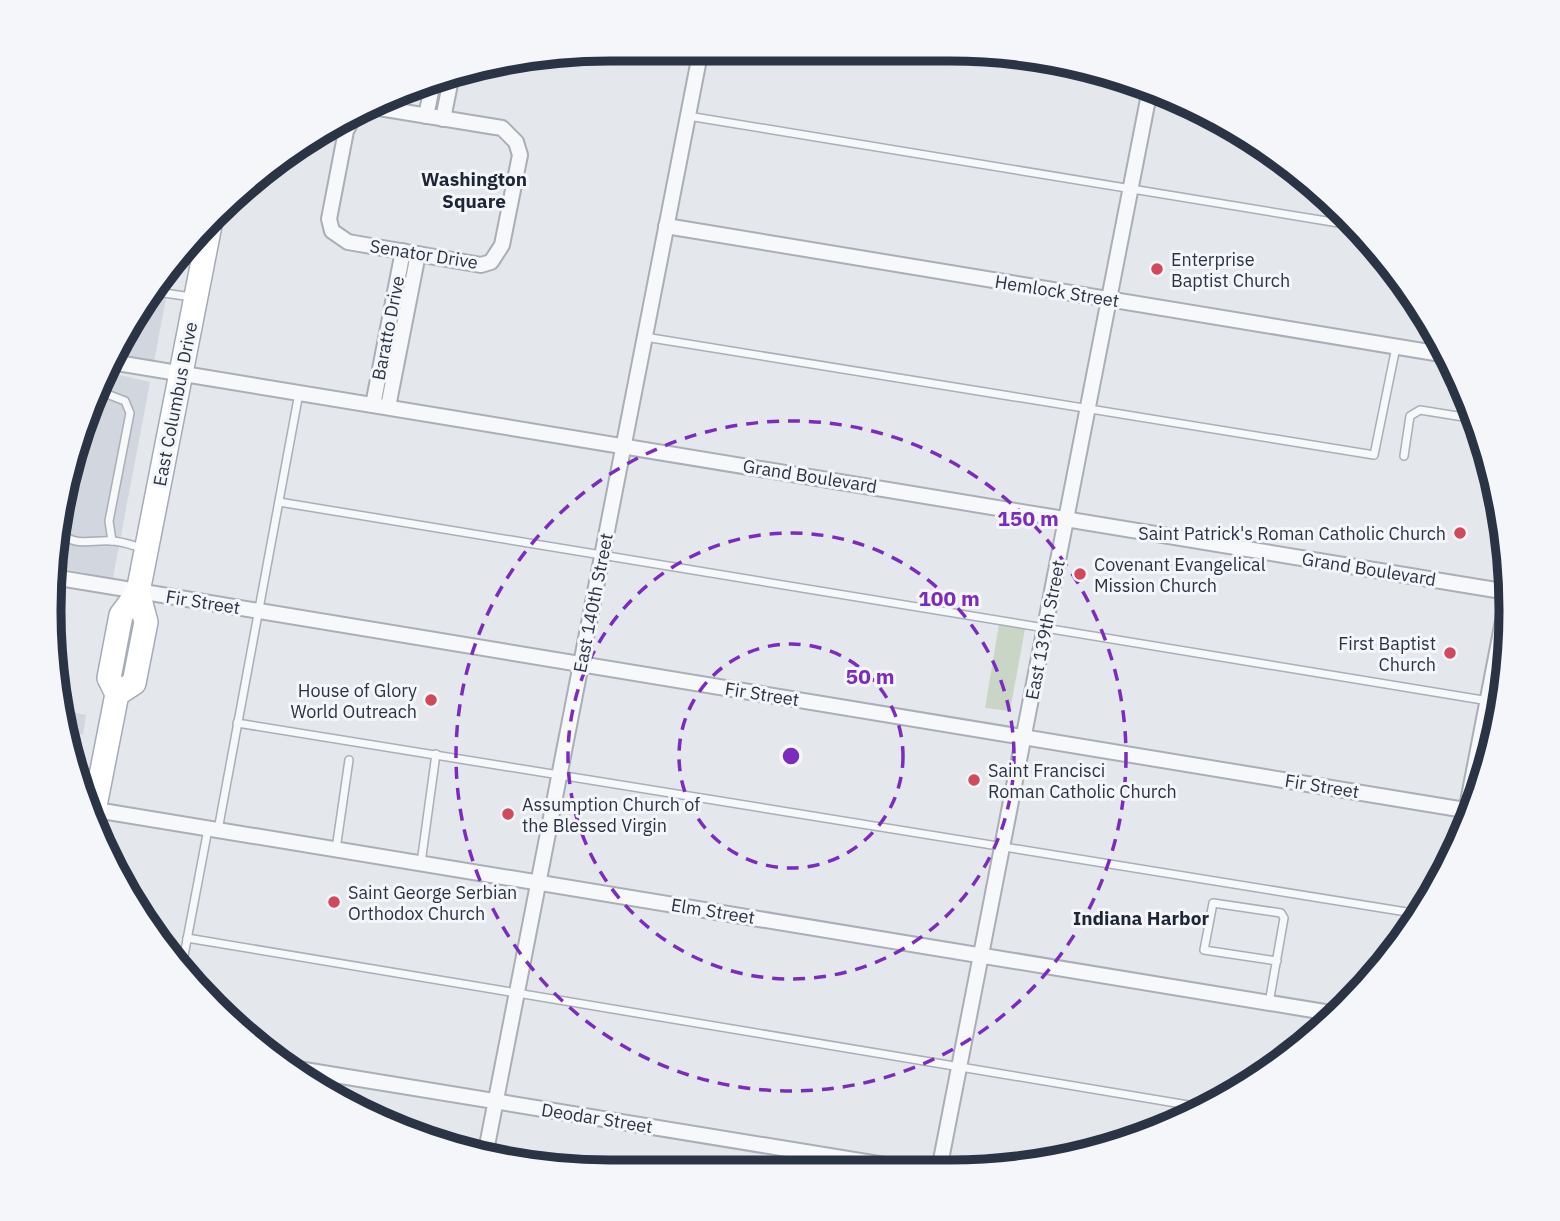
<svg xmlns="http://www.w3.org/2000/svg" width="1560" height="1221" viewBox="0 0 1560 1221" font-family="'IBM Plex Sans',sans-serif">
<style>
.built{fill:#d2d6de}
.green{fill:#c9d6c5}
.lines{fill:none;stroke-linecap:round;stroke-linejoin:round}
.lane-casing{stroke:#a9aeb7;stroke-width:10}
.street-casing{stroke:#a9aeb7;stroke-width:18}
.primary-casing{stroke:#a3abb8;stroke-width:26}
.lane{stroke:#f7f8fa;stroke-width:7}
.street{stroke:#f7f8fa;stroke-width:14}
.primary{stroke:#fff;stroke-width:23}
.ring{fill:none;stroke:#7b2cbf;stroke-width:3.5;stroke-dasharray:12 9}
.poi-dot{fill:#d1495b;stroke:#f4f6f9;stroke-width:2.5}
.labels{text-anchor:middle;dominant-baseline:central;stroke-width:6;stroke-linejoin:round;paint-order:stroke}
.street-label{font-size:18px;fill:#2b3445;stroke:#f4f6f9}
.poi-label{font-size:18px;fill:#2b3445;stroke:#f4f6f9;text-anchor:start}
.neighbourhood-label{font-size:19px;font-weight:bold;fill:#1d2536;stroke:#f4f6f9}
.rim{fill:none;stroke:#2b3445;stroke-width:9}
.centre{fill:#7b2cbf;stroke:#f4f6f9;stroke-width:3.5}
.ring-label{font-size:21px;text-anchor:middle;font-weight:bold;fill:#7b2cbf;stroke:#f4f6f9;stroke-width:6;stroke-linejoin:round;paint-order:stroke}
</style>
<rect width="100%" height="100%" fill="#e4e7ec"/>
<g class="built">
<polygon points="172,267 154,362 114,354 124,330"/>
<polygon points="107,372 150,382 113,578 55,567 68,466"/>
<polygon points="62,710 86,715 83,735 65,730"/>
</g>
<polygon class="green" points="999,624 1025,629 1010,711 985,708"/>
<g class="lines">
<defs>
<g id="lane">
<polyline points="688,116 1357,226"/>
<polyline points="185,251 200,255"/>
<polyline points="149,298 164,293 192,297"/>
<polyline points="645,337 1374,455 1396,347"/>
<polyline points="99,391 125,401 130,413 109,521 112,541"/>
<polyline points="1404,456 1410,416 1420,410 1476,419"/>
<polyline points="279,502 1501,703"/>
<path d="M60,526C67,550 93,539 111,541C122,541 134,546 145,549"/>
<polyline points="57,547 66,535"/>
<polyline points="237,723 1419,914"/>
<polyline points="218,830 299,393"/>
<polyline points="336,849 349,760"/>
<polyline points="421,863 436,754"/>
<polyline points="187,938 1206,1108"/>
<polyline points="182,966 208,829"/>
<polyline points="1269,1003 1284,918 1281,913 1213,903 1204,950 1277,961"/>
</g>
<g id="street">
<polyline points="960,50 1103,73"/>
<polyline points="364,110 353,118 346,131 329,219 332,231 348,242 481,265 491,262 502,245 520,155 516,142 502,128 373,107 364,110"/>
<polyline points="426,116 433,82"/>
<polyline points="443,119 452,74"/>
<polyline points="666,226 1447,355"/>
<polyline points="111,362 1508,592"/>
<polyline points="373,405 403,251"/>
<polyline points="388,407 418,254"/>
<polyline points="53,577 1471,811"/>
<polyline points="90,809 1337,1014"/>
<polyline points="1461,838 1508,595"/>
<polyline points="286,1067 909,1169"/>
<polyline points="485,1156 701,49"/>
<polyline points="939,1170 1150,89"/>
</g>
<g id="primary">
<polyline points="117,694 134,683 146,622 138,592 212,215"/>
<polyline points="93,816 117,694 109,678 121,615 138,592"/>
</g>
</defs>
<use href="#lane" class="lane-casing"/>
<use href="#street" class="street-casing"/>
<use href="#primary" class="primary-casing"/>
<use href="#lane" class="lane"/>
<use href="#street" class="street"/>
<use href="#primary" class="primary"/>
</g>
<g class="ring">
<circle cx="791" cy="756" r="112"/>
<circle cx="791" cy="756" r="223"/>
<circle cx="791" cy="756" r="335"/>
</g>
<g class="poi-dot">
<circle cx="1157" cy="269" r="7"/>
<circle cx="1460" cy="533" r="7"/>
<circle cx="1080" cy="574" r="7"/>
<circle cx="1450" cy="653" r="7"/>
<circle cx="431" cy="700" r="7"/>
<circle cx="974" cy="780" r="7"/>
<circle cx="508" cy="814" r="7"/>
<circle cx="334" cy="902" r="7"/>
</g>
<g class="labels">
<g class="street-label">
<text transform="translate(424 254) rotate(9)">Senator Drive</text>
<text transform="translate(1057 291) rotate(9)">Hemlock Street</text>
<text transform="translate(388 328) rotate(-79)">Baratto Drive</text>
<text transform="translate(175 404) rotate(-79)">East Columbus Drive</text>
<text transform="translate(810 476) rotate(9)">Grand Boulevard</text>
<text transform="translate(1369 569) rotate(9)">Grand Boulevard</text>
<text transform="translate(203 602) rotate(9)">Fir Street</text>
<text transform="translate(593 603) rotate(-79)">East 140th Street</text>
<text transform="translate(1045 630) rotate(-79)">East 139th Street</text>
<text transform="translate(762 694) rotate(9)">Fir Street</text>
<text transform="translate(1322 786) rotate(9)">Fir Street</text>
<text transform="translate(713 911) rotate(9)">Elm Street</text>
<text transform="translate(597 1118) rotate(9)">Deodar Street</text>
</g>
<g class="poi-label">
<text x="1171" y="259">Enterprise<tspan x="1171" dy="21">Baptist Church</tspan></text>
<text x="1446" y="533" text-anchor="end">Saint Patrick's Roman Catholic Church</text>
<text x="1094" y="564">Covenant Evangelical<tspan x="1094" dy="21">Mission Church</tspan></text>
<text x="1436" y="643" text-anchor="end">First Baptist<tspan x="1436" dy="21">Church</tspan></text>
<text x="417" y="690" text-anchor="end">House of Glory<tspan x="417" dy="21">World Outreach</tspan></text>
<text x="988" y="770">Saint Francisci<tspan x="988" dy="21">Roman Catholic Church</tspan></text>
<text x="522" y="804">Assumption Church of<tspan x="522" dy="21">the Blessed Virgin</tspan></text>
<text x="348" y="892">Saint George Serbian<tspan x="348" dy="21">Orthodox Church</tspan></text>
</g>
<g class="neighbourhood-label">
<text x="474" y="179">Washington<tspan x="474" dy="22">Square</tspan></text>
<text x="1141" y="918">Indiana Harbor</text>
</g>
</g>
<path d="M0 0H1560V1221H0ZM610 61H950A549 549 0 0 1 1499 610V611A549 549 0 0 1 950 1160H610A549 549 0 0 1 61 611V610A549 549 0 0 1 610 61Z" fill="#f4f6f9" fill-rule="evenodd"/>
<path class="rim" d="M610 61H950A549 549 0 0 1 1499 610V611A549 549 0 0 1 950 1160H610A549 549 0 0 1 61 611V610A549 549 0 0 1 610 61Z"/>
<circle cx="791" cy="756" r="10" class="centre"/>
<g class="ring-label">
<text x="1028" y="526">150 m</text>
<text x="949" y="606">100 m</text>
<text x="870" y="684">50 m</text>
</g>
</svg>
